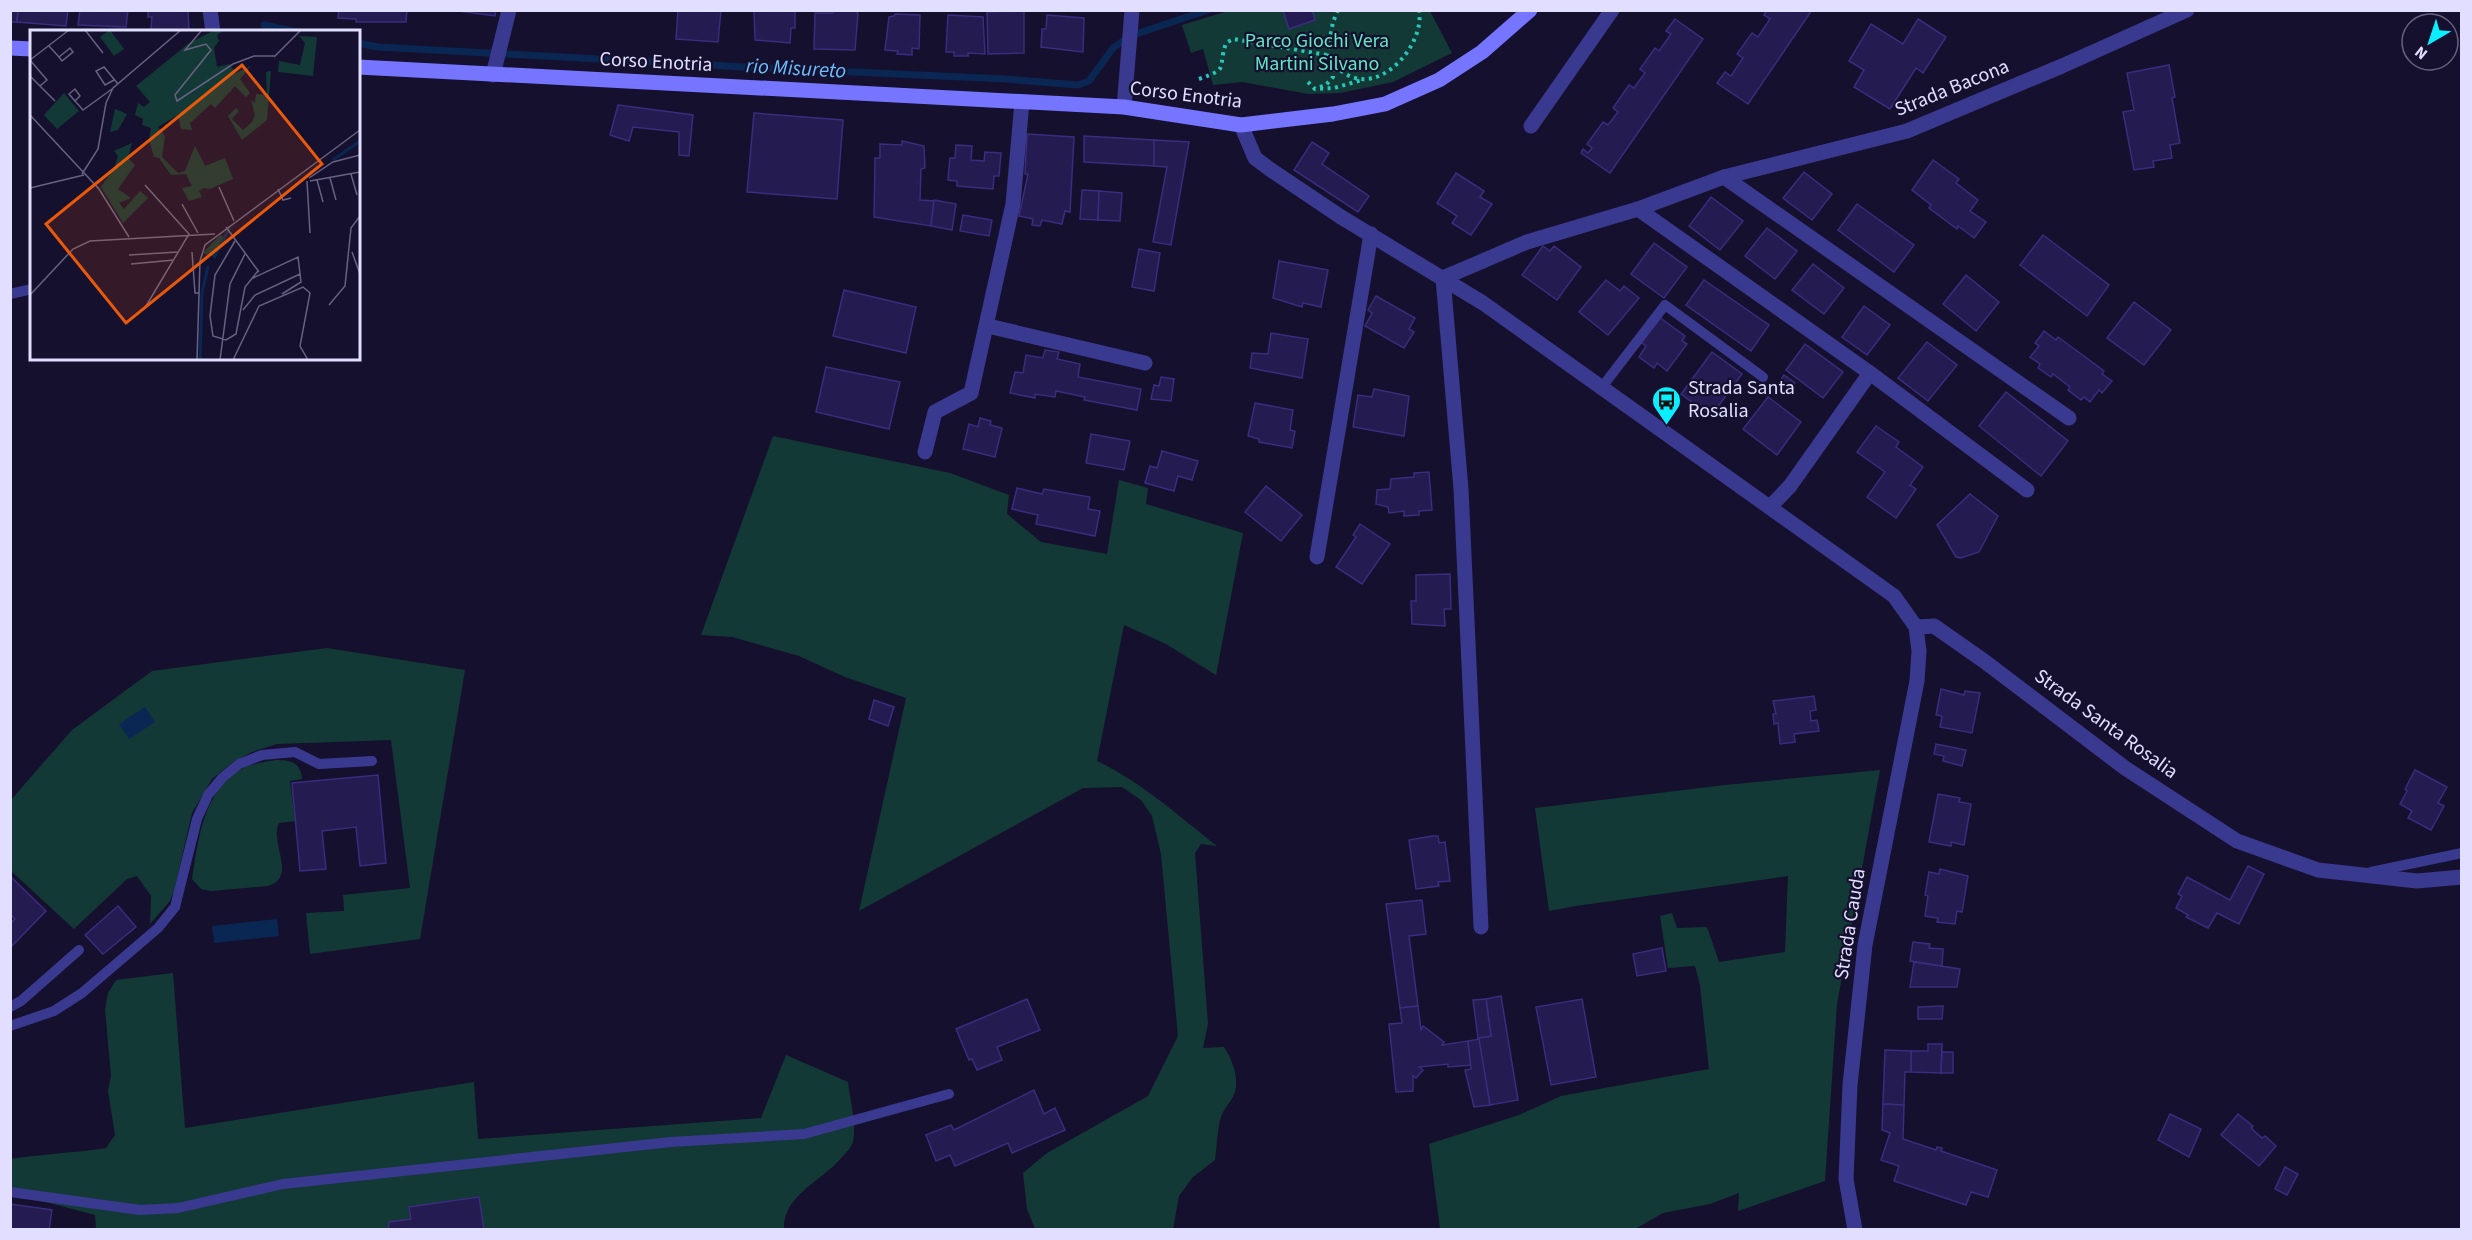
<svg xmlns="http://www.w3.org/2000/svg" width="2472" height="1240" viewBox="0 0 2472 1240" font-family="'Source Sans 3',sans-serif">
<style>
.green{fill:#133936}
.water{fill:#0a2754}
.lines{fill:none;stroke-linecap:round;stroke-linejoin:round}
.stream{stroke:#0a2754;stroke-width:7}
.building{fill:#241b51;stroke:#3a2c7e;stroke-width:1.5}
.path{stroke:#29c7b9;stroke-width:4;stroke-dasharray:3 4.5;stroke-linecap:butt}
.service{stroke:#3a3990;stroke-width:10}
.minor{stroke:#3a3990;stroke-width:15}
.tertiary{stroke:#3a3990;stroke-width:15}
.secondary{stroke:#7575ff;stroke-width:15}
.labels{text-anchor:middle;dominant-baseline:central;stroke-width:4.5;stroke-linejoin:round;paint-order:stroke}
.park-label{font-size:20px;fill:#61e8c2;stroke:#15102e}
.street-label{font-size:20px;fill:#e1deff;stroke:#15102e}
.poi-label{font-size:20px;fill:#e1deff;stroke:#15102e;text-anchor:start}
.water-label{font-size:21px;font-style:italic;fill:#6cbfff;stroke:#15102e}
.inset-river{fill:none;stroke:#0a2754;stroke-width:3}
.inset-road{fill:none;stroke:#676282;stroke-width:1.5}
.view{fill:#e8590c;fill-opacity:0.15;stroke:#e8590c;stroke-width:3}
.inset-edge{fill:none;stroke:#e1deff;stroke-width:3}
</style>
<rect width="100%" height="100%" fill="#15102e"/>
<g class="green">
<polygon points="1228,11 1430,11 1452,53 1393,82 1340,93 1308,94 1242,82 1213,85 1203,49 1191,53 1182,25"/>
<path d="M773,436L950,473L1009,495L1007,514L1041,542L1107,554L1119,480L1148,488L1146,504L1243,533L1216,675L1166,644L1124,625L1097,761C1141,782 1179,816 1217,846L1201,844L1195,853L1208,1024L1203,1048L1224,1047C1232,1059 1239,1077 1235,1092C1232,1101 1224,1108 1221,1117C1217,1130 1217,1146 1215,1160L1193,1177L1179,1196L1173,1229H1035L1027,1209L1023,1173L1047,1153L1148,1096L1178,1036L1161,854L1152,816L1141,800L1122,787L1083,788L859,911L906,698L845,677L799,656L732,637L701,635Z"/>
<polygon points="327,648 465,670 420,939 310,954 306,913 344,911 343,895 410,888 391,740 277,744 252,752 233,762 212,779 192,813 174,891 170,901 150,924 151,896 137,876 127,879 74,929 11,871 10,801 72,730 152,671"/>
<path d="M275,760C290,760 301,762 302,779L290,781L295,821L279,823C269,843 298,877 268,886L211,891L201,889L192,879C198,840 204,788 243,768C252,764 265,762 275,760Z"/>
<polygon points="1880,770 1837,1004 1825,1181 1738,1211 1739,1193 1710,1204 1663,1213 1635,1229 1440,1229 1429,1144 1519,1115 1561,1096 1709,1069 1700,985 1695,966 1668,968 1660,916 1672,913 1677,928 1707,927 1719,962 1785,952 1788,876 1576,906 1549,911 1535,808 1725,785"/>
<path d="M173,973L185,1128L474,1082L478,1139L761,1118L786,1055L848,1082C850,1101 857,1124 853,1142C851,1148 846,1153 842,1157C823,1181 782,1195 784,1230L96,1229L95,1215L11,1193L10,1159C42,1154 74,1153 106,1148L115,1135L108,1091L111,1076L105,1009L108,993L116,980Z"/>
</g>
<g class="water">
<polygon points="145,707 155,722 129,739 119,724"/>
<polygon points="277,919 279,936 214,943 212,926"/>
</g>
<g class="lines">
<g class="stream">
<polyline points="264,25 297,32"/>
<polyline points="358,43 378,47 744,67 1005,79 1078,85 1089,81 1113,48 1130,36 1208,10"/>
</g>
</g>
<g class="building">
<polygon points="10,10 18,10 17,22 10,22"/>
<polygon points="18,10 68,10 66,26 17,22"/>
<polygon points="80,10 128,10 126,27 78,25"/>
<polygon points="148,10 188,10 189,32 151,29 152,17 148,17"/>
<polygon points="339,10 407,10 406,22 356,22 356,19 338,18"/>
<polygon points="451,10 496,10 495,16"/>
<polygon points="678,10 721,10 718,42 676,39"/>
<polygon points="754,10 795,10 795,28 791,28 790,43 755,40"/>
<polygon points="833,10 856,11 858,14 855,50 814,49 815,13 833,13"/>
<polygon points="1283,10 1312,10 1315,20 1289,29"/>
<polygon points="1767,10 1812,10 1748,104 1717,83 1725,72 1731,76 1743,58 1737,54 1752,33 1758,37 1770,19 1764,15"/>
<polygon points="1024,11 1024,53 988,54 987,12"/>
<polygon points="895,14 920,15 919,49 912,48 912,55 897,54 898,51 885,50 889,17 894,16"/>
<polygon points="948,15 983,17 985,54 968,53 968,56 954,56 954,52 946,52"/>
<polygon points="1047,15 1084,18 1083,52 1041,47 1042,29 1046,29"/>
<polygon points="1675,19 1703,39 1610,173 1581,153 1583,149 1588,153 1592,148 1587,144 1603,122 1608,125 1618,112 1613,108 1629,85 1634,88 1645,73 1640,69 1655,48 1659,51 1671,34 1666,31"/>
<polygon points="1918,19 1946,37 1923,73 1916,68 1890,109 1854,87 1864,70 1849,61 1871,24 1903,44"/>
<polygon points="2169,65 2175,97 2172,98 2180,143 2170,145 2172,158 2153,161 2154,167 2134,170 2123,112 2134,110 2127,73"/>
<polygon points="618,105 693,115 689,156 679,155 679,132 633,127 629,141 610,135"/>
<polygon points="754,113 843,120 837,199 747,192"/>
<polygon points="1027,134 1074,137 1070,212 1065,211 1062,224 1042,220 1040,226 1032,225 1033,219 1019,216 1028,174 1025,174"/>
<polygon points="1084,136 1154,140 1154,166 1084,162"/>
<polygon points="1154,140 1189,142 1171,245 1153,242 1167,167 1154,166"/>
<polygon points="902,141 924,146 925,168 921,169 920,200 934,201 931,226 874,217 875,158 880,158 880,144 902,145"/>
<polygon points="1312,142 1329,153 1322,164 1369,196 1358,212 1294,170"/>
<polygon points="956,145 972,146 971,160 984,161 985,152 1001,153 999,176 994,176 993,189 957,186 957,181 948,180 950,158 955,158"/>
<polygon points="1933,160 1959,179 1956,183 1978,200 1970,211 1986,222 1974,238 1958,226 1957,229 1929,208 1931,205 1912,190"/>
<polygon points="1804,172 1832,194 1812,220 1783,198"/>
<polygon points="1456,173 1484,191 1480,197 1492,204 1471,235 1452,223 1457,216 1437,203"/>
<polygon points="1082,190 1099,191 1098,220 1080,219"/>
<polygon points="1099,191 1122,193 1120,221 1098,220"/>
<polygon points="1711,197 1743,221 1720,250 1689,226"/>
<polygon points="934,200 956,204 952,230 931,226"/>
<polygon points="1857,204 1914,245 1894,272 1838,230"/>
<polygon points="963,215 992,220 989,236 960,231"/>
<polygon points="1767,228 1797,251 1775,279 1745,256"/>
<polygon points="2043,235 2109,285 2087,316 2020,265"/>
<polygon points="1654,243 1687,267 1664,298 1631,274"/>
<polygon points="1543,246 1550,251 1554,246 1581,267 1557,300 1522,275"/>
<polygon points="1139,249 1160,253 1154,291 1132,287"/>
<polygon points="1279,261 1328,270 1321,307 1303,303 1302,307 1273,298"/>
<polygon points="1813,264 1844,288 1824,314 1792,290"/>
<polygon points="1966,275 1999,302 1976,331 1943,304"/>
<polygon points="1606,280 1620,291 1624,286 1639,298 1608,335 1579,312"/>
<polygon points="1704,280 1769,325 1751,351 1686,305"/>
<polygon points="844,290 916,307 906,353 833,336"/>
<polygon points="1376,296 1415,318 1409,329 1414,332 1404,348 1365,326 1372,313 1368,310"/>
<polygon points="2134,302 2171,330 2144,365 2107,338"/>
<polygon points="1864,306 1890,325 1867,355 1842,337"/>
<polygon points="1659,317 1685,336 1682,341 1687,344 1667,371 1657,363 1654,368 1639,357 1646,346 1641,342"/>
<polygon points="2044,331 2056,340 2058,337 2104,371 2102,374 2112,381 2102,393 2099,390 2090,402 2084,397 2081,400 2068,390 2070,387 2053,374 2051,377 2038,368 2040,364 2030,357 2039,346 2035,343"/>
<polygon points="1271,333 1308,339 1302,378 1250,368 1252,353 1268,354"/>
<polygon points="1927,342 1957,365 1928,401 1898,378"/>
<polygon points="1805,344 1843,372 1823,398 1786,370"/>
<polygon points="1045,350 1059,352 1057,359 1080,364 1078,377 1141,389 1137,410 1084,400 1085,397 1056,391 1055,397 1035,394 1035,398 1010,393 1015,372 1023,373 1026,355 1043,358"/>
<polygon points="1712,352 1742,374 1711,416 1681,394"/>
<polygon points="826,367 900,382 889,429 816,412"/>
<polygon points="1784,375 1795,383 1787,393 1777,385"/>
<polygon points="1161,377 1174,379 1171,401 1151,399 1154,385 1159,386"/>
<polygon points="1374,389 1409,396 1404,436 1353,427 1358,395 1372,397"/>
<polygon points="2006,392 2068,441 2041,476 1979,426"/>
<polygon points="1768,397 1801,422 1777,455 1743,429"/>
<polygon points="1255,403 1293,410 1290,430 1295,431 1292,448 1259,442 1259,439 1248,436"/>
<polygon points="980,418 991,421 990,425 1002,428 995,457 963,449 969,424 978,427"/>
<polygon points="1876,426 1899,442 1896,447 1923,467 1910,485 1916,489 1896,518 1867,497 1885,472 1857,452"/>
<polygon points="1091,434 1130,441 1124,470 1086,463"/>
<polygon points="1162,451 1198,461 1192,480 1178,476 1174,491 1145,483 1150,466 1157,468"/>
<polygon points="1429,472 1432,510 1419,511 1419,515 1404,516 1404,511 1389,513 1388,507 1376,504 1377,490 1390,489 1391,479 1414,477 1414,473"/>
<polygon points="1266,486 1302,515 1281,541 1245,512"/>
<polygon points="1017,488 1042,494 1044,489 1090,497 1088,509 1100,511 1095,536 1036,524 1038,515 1012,509"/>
<polygon points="1970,494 1998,516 1979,552 1961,558 1956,557 1937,525"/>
<polygon points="1360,524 1390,544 1362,584 1336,567 1356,537 1353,535"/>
<polygon points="1450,574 1451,609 1444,609 1445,626 1412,624 1411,601 1416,601 1416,575"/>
<polygon points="1941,689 1964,695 1965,691 1980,693 1972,733 1940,727 1942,716 1936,715"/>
<polygon points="1814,696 1816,710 1810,711 1811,721 1817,720 1819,731 1794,734 1795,742 1780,744 1778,723 1774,724 1773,714 1776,714 1773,701"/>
<polygon points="874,700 894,707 888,726 869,719"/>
<polygon points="1936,744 1966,750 1962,766 1943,761 1944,756 1934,754"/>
<polygon points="2415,770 2447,787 2438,803 2444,806 2431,830 2408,818 2412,811 2400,804 2407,791 2405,789"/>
<polygon points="378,775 386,863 360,866 356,827 322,831 326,869 300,871 292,783"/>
<polygon points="1938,794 1960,798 1959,802 1971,804 1964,845 1951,842 1951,846 1929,842"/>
<polygon points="1432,836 1438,836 1439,843 1445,842 1450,881 1438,882 1439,886 1416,889 1409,840"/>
<polygon points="2248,866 2264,874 2239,924 2217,913 2208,928 2186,917 2188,915 2176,908 2182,896 2178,894 2187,877 2230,900"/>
<polygon points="1940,869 1968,876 1962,912 1957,911 1955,924 1937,922 1938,918 1925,916 1928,896 1925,895 1929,872 1939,874"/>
<polygon points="10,876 46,911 10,948 10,924 15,919 10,914"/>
<polygon points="1422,900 1426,934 1409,936 1418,1006 1400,1008 1386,904"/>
<polygon points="118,906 136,927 103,954 85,935"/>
<polygon points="1913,942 1930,944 1929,948 1943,949 1942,966 1910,961"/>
<polygon points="1662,948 1666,971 1637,976 1633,954"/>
<polygon points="1914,962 1960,969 1957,987 1910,987"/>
<polygon points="1501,996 1518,1100 1490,1105 1478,1038 1491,1036 1486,999"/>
<polygon points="1027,999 1040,1030 997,1047 1002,1060 977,1070 972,1059 969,1060 956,1029"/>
<polygon points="1486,999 1491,1036 1478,1038 1473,1000"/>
<polygon points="1582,999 1596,1077 1551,1085 1536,1007"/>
<polygon points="1418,1006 1421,1030 1423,1026 1444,1042 1442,1045 1468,1041 1471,1065 1448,1067 1448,1064 1419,1067 1423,1070 1416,1078 1413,1076 1413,1091 1396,1092 1389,1024 1402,1023 1400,1008"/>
<polygon points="1943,1006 1942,1019 1918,1019 1918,1007"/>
<polygon points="1479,1039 1490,1105 1474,1107 1465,1070 1471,1069 1468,1041"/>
<polygon points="1928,1044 1942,1044 1941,1073 1911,1072 1911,1051 1928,1051"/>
<polygon points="1885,1050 1911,1051 1911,1072 1905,1072 1904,1105 1883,1104"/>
<polygon points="1942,1052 1953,1052 1953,1073 1941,1073"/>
<polygon points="1034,1090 1044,1114 1055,1108 1065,1130 1012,1153 1008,1143 955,1166 950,1155 936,1161 926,1135 951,1125 954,1130"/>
<polygon points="1883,1104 1904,1105 1903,1139 1936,1150 1937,1147 1942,1148 1941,1151 1997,1170 1988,1197 1971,1192 1966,1205 1894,1181 1899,1166 1881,1160 1890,1133 1882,1130"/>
<polygon points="2170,1114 2201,1129 2189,1157 2158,1140"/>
<polygon points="2238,1114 2253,1126 2251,1128 2262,1138 2265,1136 2276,1146 2259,1166 2221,1135"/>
<polygon points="2285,1167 2298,1174 2287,1195 2275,1189"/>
<polygon points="479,1197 484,1230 388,1230 389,1222 411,1219 409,1207"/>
<polygon points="10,1204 52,1210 49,1230 10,1230"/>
</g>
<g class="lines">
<g class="path">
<path d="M1338,10L1333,22L1327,55C1333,64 1341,73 1352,77C1386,90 1425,42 1419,10"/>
<path d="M1199,79C1230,68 1217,70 1226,43L1233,39L1327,55"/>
<polyline points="1308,82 1315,89 1334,88 1362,80"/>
<polyline points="1320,87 1326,85 1333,77 1333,65"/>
</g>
<g class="service">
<polyline points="10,294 32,289"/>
<polyline points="1602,387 1665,305 1763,377"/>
<polyline points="2371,872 2462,853"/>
<polyline points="10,1007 21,1001 79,950"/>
<polyline points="10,1026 54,1011 82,993 158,928 175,907 197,819 208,795 222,778 239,764 262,755 295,752 319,764 372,761"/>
<polyline points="10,1192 140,1210 178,1208 283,1184 671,1142 804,1134 949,1094"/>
</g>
<g class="minor">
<polyline points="210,10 213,32"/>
<polyline points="493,75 509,10"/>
<polyline points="1124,107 1132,10"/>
<polyline points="1241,125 1255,158 1271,170 1341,217 1483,303 1894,596 1916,627 1919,651 1917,681 1865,945 1850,1085 1846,1179 1855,1230"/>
<polyline points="1531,126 1612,10"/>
<polyline points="1724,177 2069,418"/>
<polyline points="1638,209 1870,373 2027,490"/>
<polyline points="988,326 1145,363"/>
<polyline points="925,452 935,412 971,393 1013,204 1022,102"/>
<polyline points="1770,507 1790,486 1870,373"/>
<polyline points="1317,557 1371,234"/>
<polyline points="1481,927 1461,489 1443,278 1527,242 1638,209 1724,177 1907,131 2062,66 2187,10"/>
</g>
<polyline class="tertiary" points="1916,627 1934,626 1984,661 2125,768 2237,841 2318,870 2417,881 2462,877"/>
<g class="secondary">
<polyline points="10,48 32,49"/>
<polyline points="358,67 1124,107 1241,125 1333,114 1385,104 1439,80 1482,52 1530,10"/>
</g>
</g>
<defs>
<symbol id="bus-pin" viewBox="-11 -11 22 30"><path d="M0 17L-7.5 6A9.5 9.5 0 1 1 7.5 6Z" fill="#0aeeff" stroke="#15102e"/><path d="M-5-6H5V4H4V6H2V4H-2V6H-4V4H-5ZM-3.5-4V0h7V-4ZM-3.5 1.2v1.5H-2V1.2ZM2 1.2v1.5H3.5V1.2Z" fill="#111"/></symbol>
</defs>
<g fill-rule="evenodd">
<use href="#bus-pin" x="1650" y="384" width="33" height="45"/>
</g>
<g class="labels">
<g class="park-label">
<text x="1317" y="41">Parco Giochi Vera<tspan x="1317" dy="23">Martini Silvano</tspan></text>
</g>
<g class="street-label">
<text transform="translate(656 62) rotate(3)">Corso Enotria</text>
<text transform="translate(1952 88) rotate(-22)">Strada Bacona</text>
<text transform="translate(1186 95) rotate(7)">Corso Enotria</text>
<text transform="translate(2106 724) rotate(36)">Strada Santa Rosalia</text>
<text transform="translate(1850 924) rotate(-81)">Strada Cauda</text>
</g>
<g class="poi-label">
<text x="1688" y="388">Strada Santa<tspan x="1688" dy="23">Rosalia</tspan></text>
</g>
<g class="water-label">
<text transform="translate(796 68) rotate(3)">rio Misureto</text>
</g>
</g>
<g transform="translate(30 30)">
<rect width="330" height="330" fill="#15102e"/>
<path d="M80,0L94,19L84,26L70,7ZM185,0H195L187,5L189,11L184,18L187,37L199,34L206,43L221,36L210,49L220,63L216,67L205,56L185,78L181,74L160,93L162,100L151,99L148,85L128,97L135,106L132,127L148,143L155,141L165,116L175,136L195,128L203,149L180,159L174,158L169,161L172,167L159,171L152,158L162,156L156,144L141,145L129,128L124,127L119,110L121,98L112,95L113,89L105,85L108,73L114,77L120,72L106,56L159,13ZM269,6L287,7L283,46L248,42L249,31L270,35L275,13ZM241,41L237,90L212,110L198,86L206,78L209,81L202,89L213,100L222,92L225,85L221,70L225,73L226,64L237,65L236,42ZM34,63L49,81L27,99L14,85ZM85,79L97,84L88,100L80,102ZM102,113L98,128L105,135L88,159L101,168L89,173L94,179L110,161L118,168L93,193L71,157L84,138L88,126L84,121ZM190,205L196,208L184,227L173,223Z" fill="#133936"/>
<path class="inset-river" d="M303,130L330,111M184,228L200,197M170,330L172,263L178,236"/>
<path class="inset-road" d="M55,0L73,23M172,0L155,20L176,14L181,20L145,65L147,71L203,34L224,26H245M19,15V16L29,27L32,31L43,22L40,18L29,27M244,27L271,0M0,30L39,0M0,30L17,50L10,56M0,46L25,71M84,50L75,55L66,41L74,37L88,54M45,71L50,66L45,59L39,64L45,71L53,80L82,59M0,85L69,159L99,207M52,144L68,119L76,73L83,58L151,0M321,144L327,165M279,148L303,132L330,125M300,148L306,170M287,150L293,172M277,151L280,203M280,151L330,142M115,155L159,204L116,276M189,157L204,191M0,158L54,145M248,159L253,170L261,168M152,174L168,203M196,197L229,242M205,211L185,245L180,286L183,306L196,310L206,304L215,257L228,241M162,222L165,263H169M322,222L330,244M99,225L148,222M101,234L144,230M223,248L268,227L271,252L252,264M0,265L43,219L60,211L185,204M299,275L315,256L321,198L330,186M213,280L225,265L270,244M167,330L170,231L175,215L330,100M190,330L200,254L215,224M203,330L229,276L273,257L280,263L270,316L278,330"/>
<path class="view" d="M212,35L292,134L96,293L16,194Z"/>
<rect width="330" height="330" class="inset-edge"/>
</g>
<rect width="2472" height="1240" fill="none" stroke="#e1deff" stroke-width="24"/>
<g transform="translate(2430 42) rotate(219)"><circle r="28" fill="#15102e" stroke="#676282" stroke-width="1.5"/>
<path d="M0-4.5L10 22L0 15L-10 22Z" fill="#0aeeff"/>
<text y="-9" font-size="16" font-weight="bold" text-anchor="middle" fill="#e1deff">N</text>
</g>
</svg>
